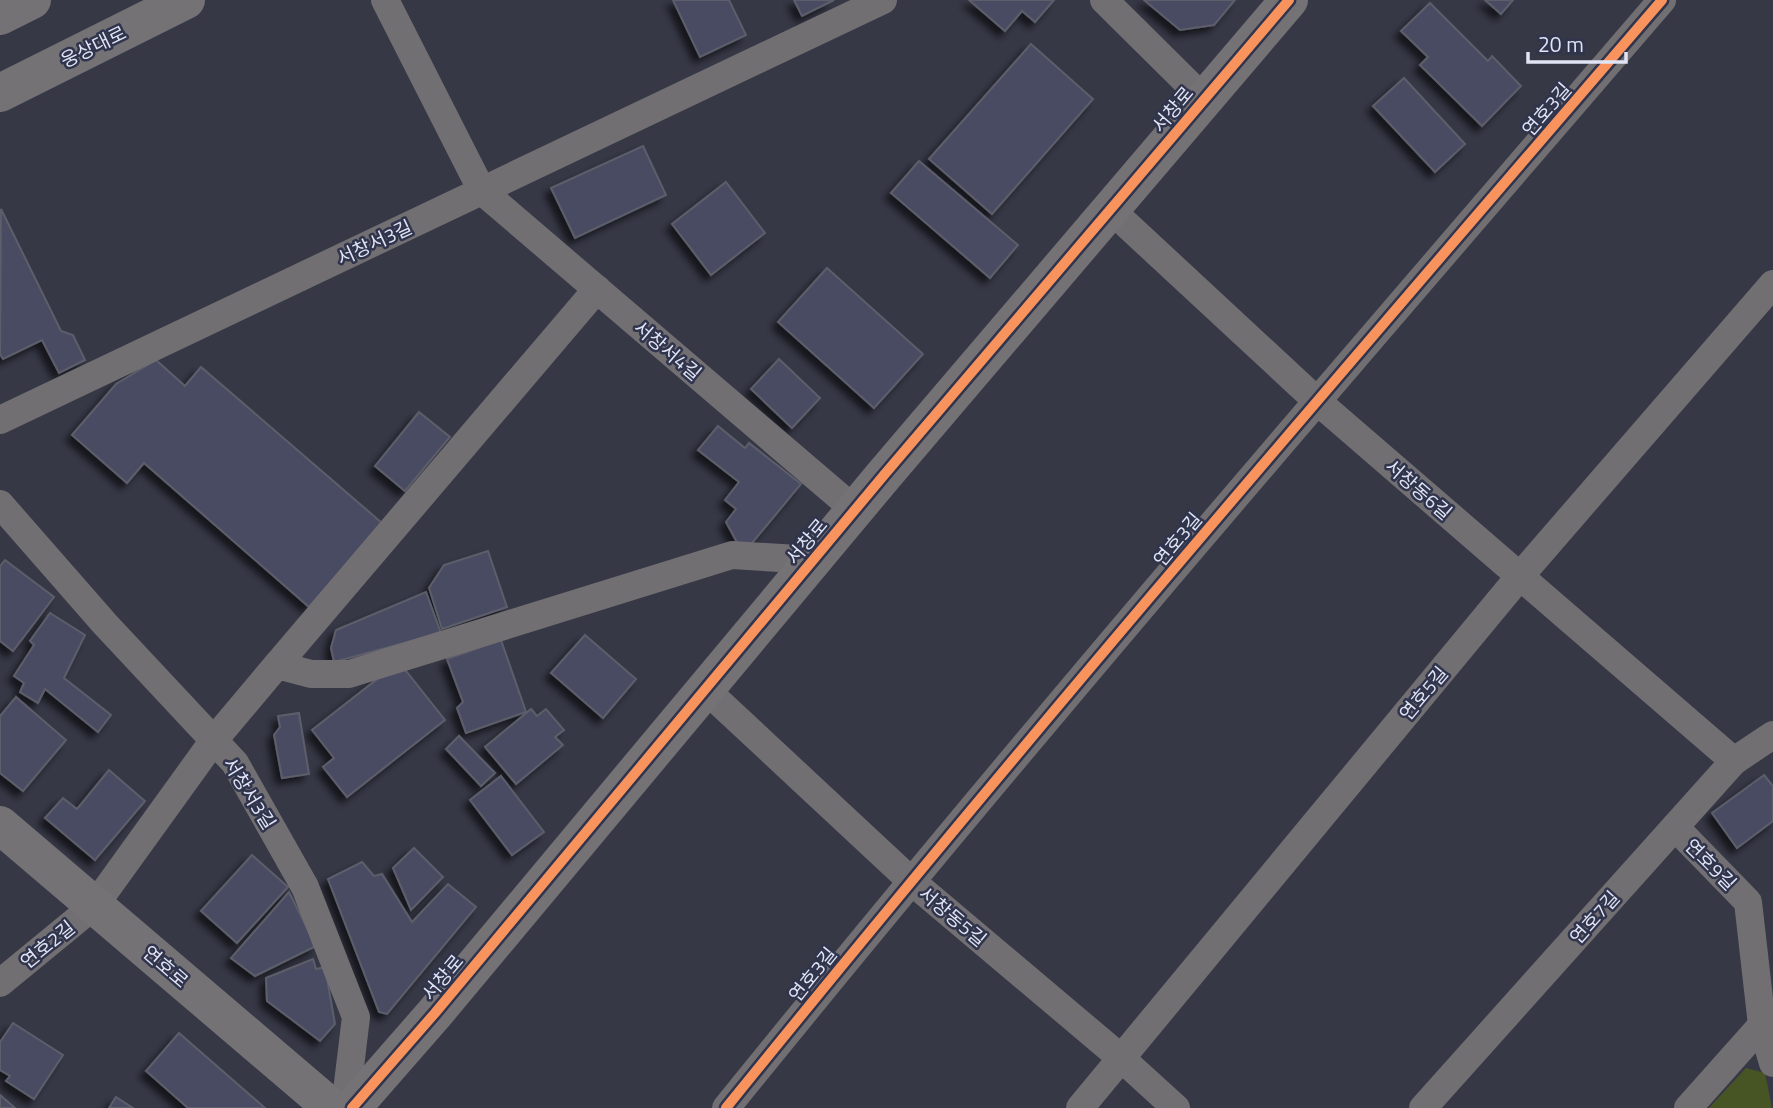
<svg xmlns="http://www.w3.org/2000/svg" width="1773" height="1108" viewBox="0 0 1773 1108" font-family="'Titillium Web','Noto Sans KR',sans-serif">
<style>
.green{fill:#465523}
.building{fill:#4a4c62;stroke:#5c5e6a;stroke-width:2;filter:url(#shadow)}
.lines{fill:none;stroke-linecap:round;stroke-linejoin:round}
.street{stroke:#726f73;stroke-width:28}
.secondary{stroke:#757276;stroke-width:38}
.cycleway-casing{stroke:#30344c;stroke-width:15}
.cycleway{stroke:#f8935d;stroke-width:10}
.labels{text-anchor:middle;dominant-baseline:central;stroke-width:5;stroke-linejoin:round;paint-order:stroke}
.street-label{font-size:19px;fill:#e1e4f4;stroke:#30344c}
</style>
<defs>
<filter id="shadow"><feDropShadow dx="-6" dy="6" stdDeviation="3.5" flood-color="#0009"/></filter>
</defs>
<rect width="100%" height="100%" fill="#363846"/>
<polygon class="green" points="1746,1068 1765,1073 1772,1108 1709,1108"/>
<g class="building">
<polygon points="673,0 729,0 746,35 700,57"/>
<polygon points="794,0 834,0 802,16"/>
<polygon points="969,0 1054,0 1035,22 1022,11 1005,31"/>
<polygon points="1144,0 1235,0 1214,25 1180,30"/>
<polygon points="1485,0 1513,0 1501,14"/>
<polygon points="1430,3 1488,61 1492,56 1521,86 1482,126 1420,65 1428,57 1401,31"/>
<polygon points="1031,44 1093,99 992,214 929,159"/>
<polygon points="1404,78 1465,144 1435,172 1373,106"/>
<polygon points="643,146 666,195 575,238 551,188"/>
<polygon points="919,161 1018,245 990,278 891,193"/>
<polygon points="726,182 765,233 711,275 672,224"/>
<polygon points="1,209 61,331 73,335 85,360 59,373 42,340 3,359 0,354"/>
<polygon points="827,268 923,354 874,408 778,322"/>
<polygon points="779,359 820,398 792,428 751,389"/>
<polygon points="156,360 185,386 201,367 382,523 309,607 144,463 127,483 72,435 116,384"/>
<polygon points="419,412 450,437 405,491 375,466"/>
<polygon points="718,426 745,448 749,443 801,484 748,548 739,546 726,522 736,509 725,500 739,482 698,450"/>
<polygon points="488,551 507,607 442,629 429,588 444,565"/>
<polygon points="5,560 54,597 13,651 0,641 0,566"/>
<polygon points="426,592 441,633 334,662 331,648 336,630"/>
<polygon points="50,613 85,635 64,678 111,715 98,732 45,689 38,703 20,692 24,683 14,676 34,645 30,641"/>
<polygon points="585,635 636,679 603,718 551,673"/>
<polygon points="501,640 526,712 466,733 457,708 463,702 447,659"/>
<polygon points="399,662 445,720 347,797 323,767 334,758 312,730"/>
<polygon points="16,697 66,740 23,791 0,773 0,716"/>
<polygon points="531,709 537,716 546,709 564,730 555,737 563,745 516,784 485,747"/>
<polygon points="299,713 309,774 282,778 274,735 280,727 278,716"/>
<polygon points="459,736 495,773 481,786 446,749"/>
<polygon points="109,770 145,801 95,860 45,818 63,798 77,809"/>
<polygon points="1764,775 1773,786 1773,821 1737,848 1712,813"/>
<polygon points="501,776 544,832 512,855 470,800"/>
<polygon points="414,848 443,877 411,910 393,868"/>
<polygon points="252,855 288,887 237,943 201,911"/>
<polygon points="362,862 374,876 382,874 412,922 448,884 476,907 387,1014 379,1012 328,879"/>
<polygon points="289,892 316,946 255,976 231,958"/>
<polygon points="313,959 316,969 325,967 335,1024 320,1041 267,1001 266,978"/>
<polygon points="13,1023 63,1055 34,1099 6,1081 10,1076 0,1070 0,1042"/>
<polygon points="179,1033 265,1108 188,1108 146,1071"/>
<polygon points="0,1095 15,1108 0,1108"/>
<polygon points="116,1097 133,1108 109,1108"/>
</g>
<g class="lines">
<g class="street">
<polyline points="385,0 482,191 855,510"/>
<polyline points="1104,0 1203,98"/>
<polyline points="1110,209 1317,401 1734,761"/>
<polyline points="0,420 883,0"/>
<polyline points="0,504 105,624 235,763 305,887 356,1017 345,1108"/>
<polyline points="277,665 597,289"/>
<polyline points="705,689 910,880 1121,1058 1176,1108"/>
<polyline points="1675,827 1748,902 1762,1025 1773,1063"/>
<polyline points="0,983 95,905 214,740 277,665 311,674 349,674 732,555 813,560"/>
<path d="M726,1108C1030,732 1347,366 1662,0"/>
<polyline points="1080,1108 1520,576 1773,284"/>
<polyline points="1423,1108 1734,761 1773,735"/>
<polyline points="1688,1108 1762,1025"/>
</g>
<g class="secondary">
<polyline points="0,16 32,0"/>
<polyline points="0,93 186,0"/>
<polyline points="0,825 332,1108"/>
<polyline points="352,1108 435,1013 884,475 1289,0"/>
</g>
<defs>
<g id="cycleway">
<polyline points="352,1108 435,1013 884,475 1289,0"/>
<path d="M726,1108C1030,732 1347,366 1662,0"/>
</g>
</defs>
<use href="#cycleway" class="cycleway-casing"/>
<use href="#cycleway" class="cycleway"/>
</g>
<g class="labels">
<g class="street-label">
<text transform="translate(93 46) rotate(-26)">웅상대로</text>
<text transform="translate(1172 109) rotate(-50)">서창로</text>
<text transform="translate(1546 109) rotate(-49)">연호3길</text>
<text transform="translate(374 242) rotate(-25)">서창서3길</text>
<text transform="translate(668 350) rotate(40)">서창서4길</text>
<text transform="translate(1419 489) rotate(41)">서창동6길</text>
<text transform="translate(1177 539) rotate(-50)">연호3길</text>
<text transform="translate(806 541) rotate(-50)">서창로</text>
<text transform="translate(1423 693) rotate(-50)">연호5길</text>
<text transform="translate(250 793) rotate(58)">서창서3길</text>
<text transform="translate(1711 864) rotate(45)">연호9길</text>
<text transform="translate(953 916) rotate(40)">서창동5길</text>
<text transform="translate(1594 917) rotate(-48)">연호7길</text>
<text transform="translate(47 944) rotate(-39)">연호2길</text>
<text transform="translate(166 966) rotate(41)">연호로</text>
<text transform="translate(812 974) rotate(-51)">연호3길</text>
<text transform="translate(442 977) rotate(-50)">서창로</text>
</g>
</g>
<path d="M1528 52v10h98v-10" fill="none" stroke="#e1e4f4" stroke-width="3.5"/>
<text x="1538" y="52" font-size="21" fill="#e1e4f4" stroke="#30344c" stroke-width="5" paint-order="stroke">20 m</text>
</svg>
